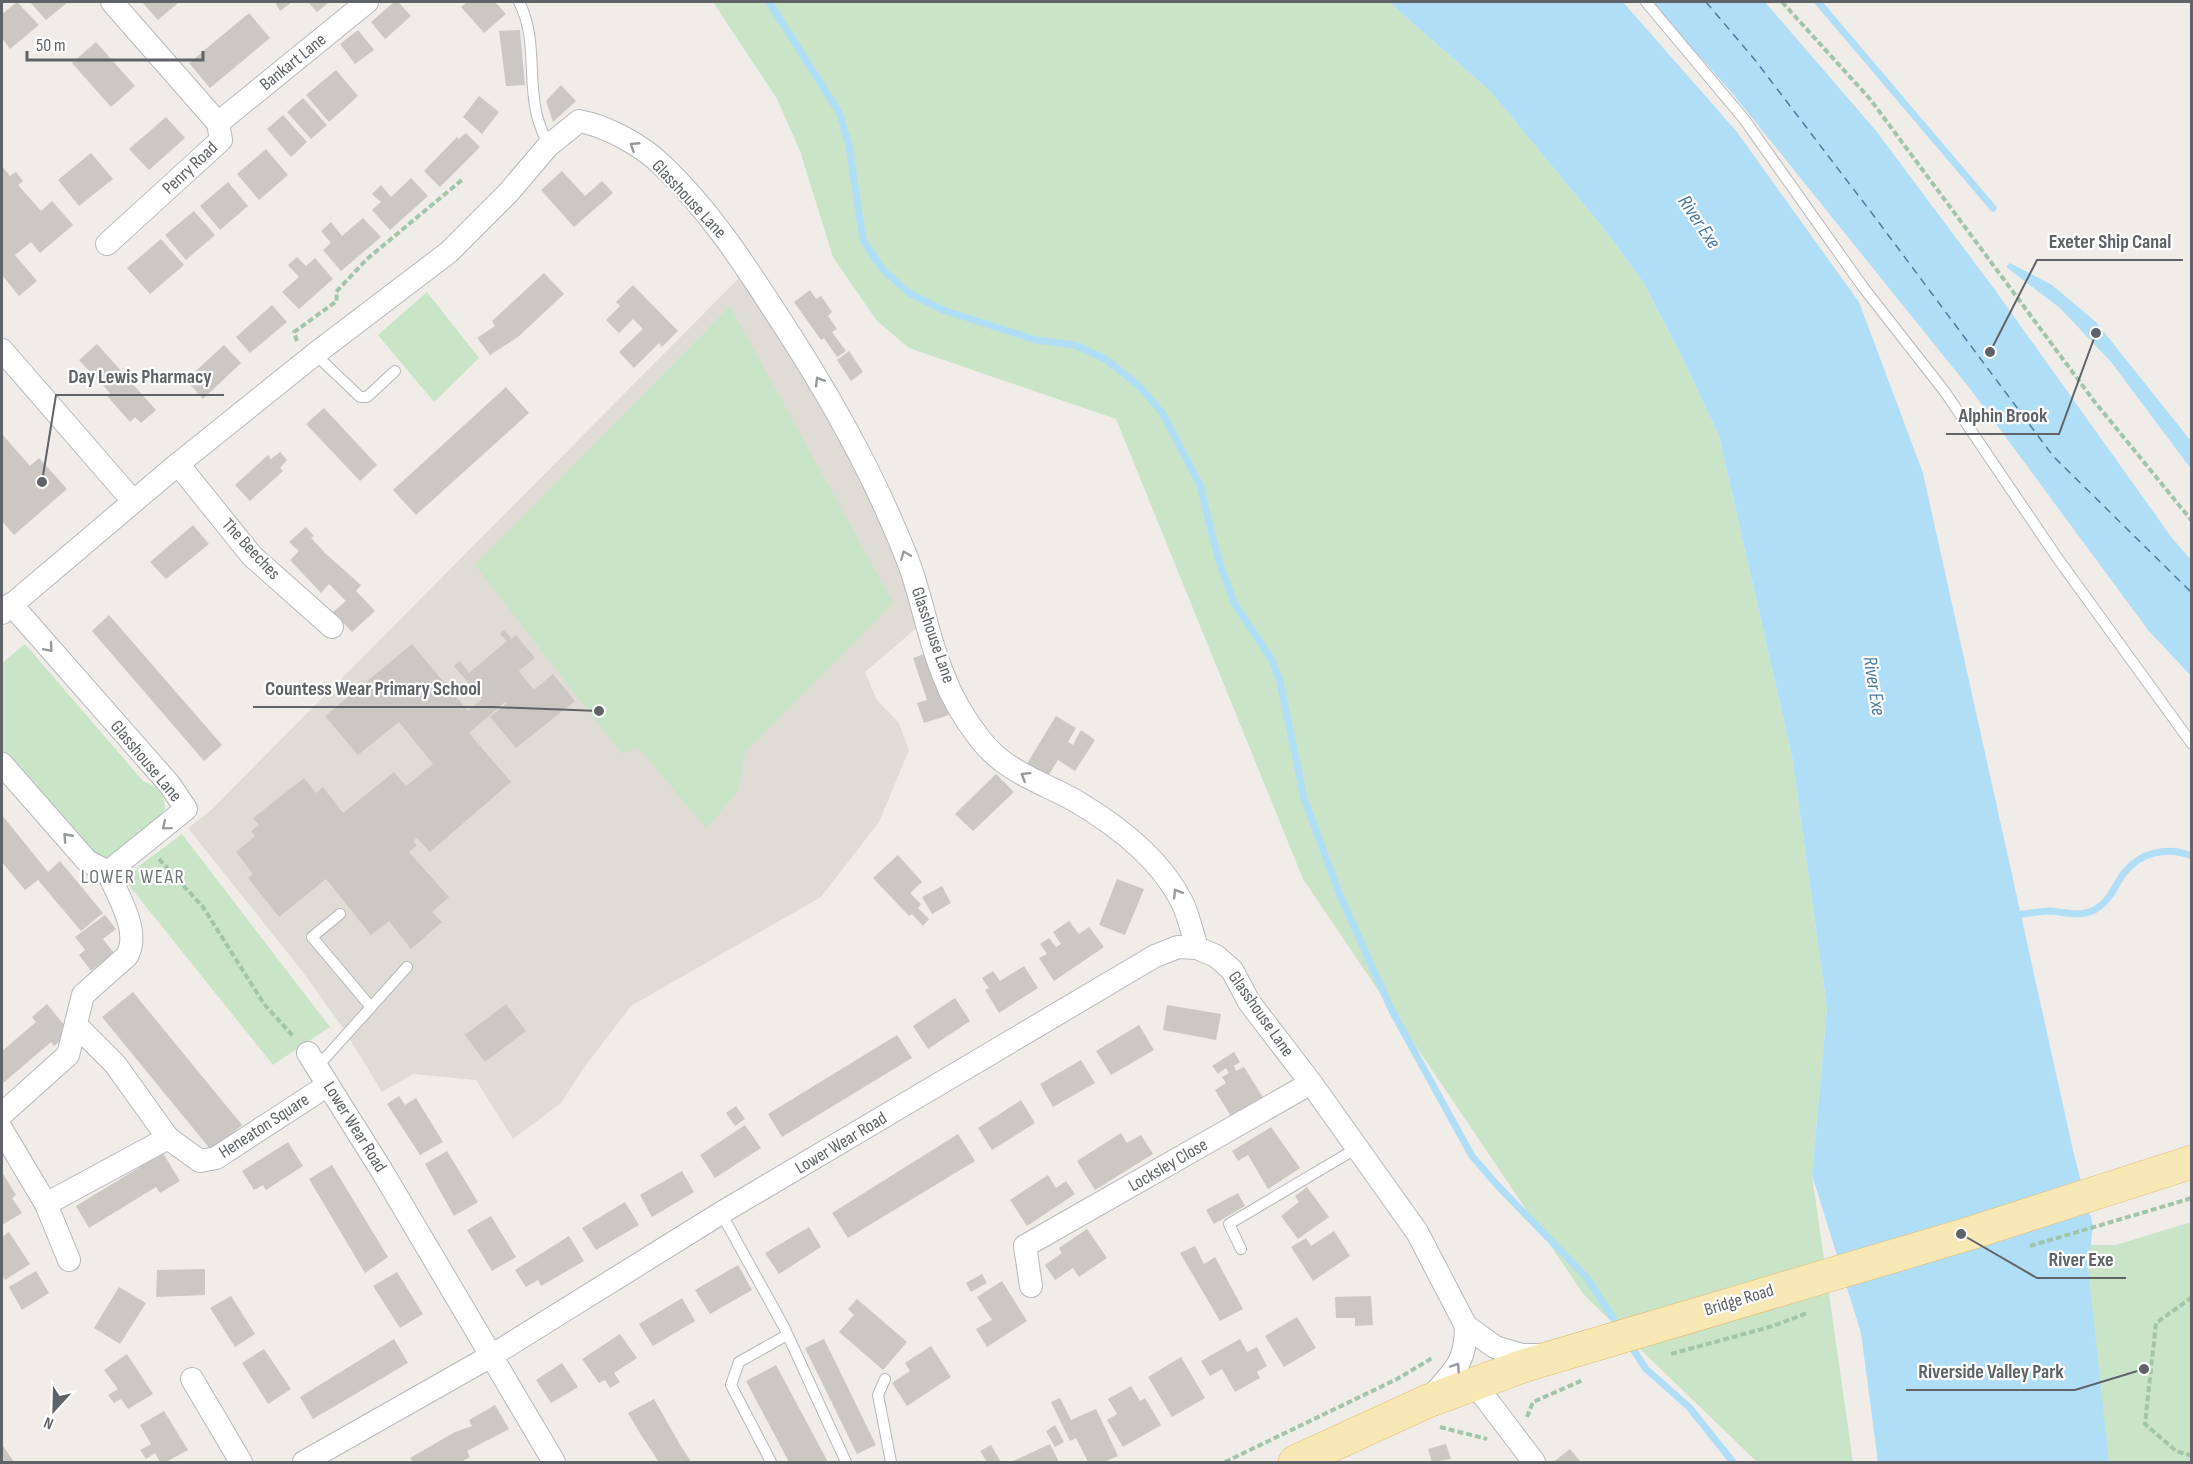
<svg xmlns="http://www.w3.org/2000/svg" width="2193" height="1464" viewBox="0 0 2193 1464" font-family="'Sofia Sans Condensed',sans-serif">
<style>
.education{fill:#dfdcd6}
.green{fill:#cae4c8}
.water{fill:#b1def7}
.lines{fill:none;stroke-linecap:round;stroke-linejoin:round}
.stream{stroke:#b1def7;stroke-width:7}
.ferry{stroke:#4b7aa0;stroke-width:1.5;stroke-dasharray:8 6;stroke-linecap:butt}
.building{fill:#cbc8c4}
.lane-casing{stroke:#b5b8bb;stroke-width:12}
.street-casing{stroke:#b5b8bb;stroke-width:24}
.primary-casing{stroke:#e4b96d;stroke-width:34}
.path{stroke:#a1c5a9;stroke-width:4;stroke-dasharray:6 3;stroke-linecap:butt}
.lane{stroke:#fff;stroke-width:10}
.street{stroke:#fff;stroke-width:22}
.primary{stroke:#f7e8b6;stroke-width:33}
.oneway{stroke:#979a9c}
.labels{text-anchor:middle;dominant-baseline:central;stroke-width:4.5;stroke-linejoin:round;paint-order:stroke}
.street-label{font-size:18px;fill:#5f6367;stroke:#fff}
.water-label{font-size:20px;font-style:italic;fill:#4b7aa0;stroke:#fff}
.neighbourhood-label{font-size:20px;letter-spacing:1.5px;fill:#707578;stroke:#fff}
.leader{fill:none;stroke:#5f6367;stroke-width:2}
.callout-dot{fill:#5f6367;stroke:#fff;stroke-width:2}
.callout-label{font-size:20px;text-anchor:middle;font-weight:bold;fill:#5f6367;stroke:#fff;stroke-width:4.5;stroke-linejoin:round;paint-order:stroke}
</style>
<rect width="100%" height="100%" fill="#f0ede8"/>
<polygon class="education" points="742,275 866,476 920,625 865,672 877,700 899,723 909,750 879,822 821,897 631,1006 583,1069 561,1103 513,1139 476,1080 413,1074 382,1092 343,1028 302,971 188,828 210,811"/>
<g class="green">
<polygon points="713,2 1389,2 1490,91 1604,229 1643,282 1684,361 1719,436 1792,756 1827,1008 1812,1175 1853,1462 1757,1462 1584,1295 1303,879 1116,419 909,348 877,321 833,257 800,151 777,99"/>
<polygon points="427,292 479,358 434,402 378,335"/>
<polygon points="730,306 893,603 746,751 736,794 706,828 638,747 622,754 475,565"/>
<path d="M25,644L143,781C157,786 165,794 165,809L152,825L114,857L94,858L2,752V663Z"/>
<polygon points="182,834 330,1027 273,1065 127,883 139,866"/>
<path d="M2191,1222V1462H2109C2100,1396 2082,1311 2090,1245H2116Z"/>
</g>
<g class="water">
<polygon points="1389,2 1623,2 1737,132 1859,302 1923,473 2075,1159 2093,1225 2088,1268 2109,1462 1878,1462 1861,1333 1812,1175 1827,1008 1792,756 1719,436 1684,361 1643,282 1604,229 1490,91"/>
<polygon points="1651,2 1765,2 1877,132 1995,290 2172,538 2191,560 2191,676 2148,630 1971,390 1732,93"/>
<polygon points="2010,263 2052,285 2096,322 2191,441 2191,469 2111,362 2060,308 2006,267"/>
</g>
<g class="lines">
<g class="stream">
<polyline points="769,2 839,112 849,146 863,240 883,270 909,293 943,310 1036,340 1075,345 1107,360 1139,386 1163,414 1200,485 1218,558 1234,603 1272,660 1280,682 1304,798 1339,893 1392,1011 1472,1156 1498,1186 1587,1278 1620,1329"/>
<polyline points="1818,2 1993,208"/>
<path d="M2022,914C2031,913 2041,911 2050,911C2066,912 2081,918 2096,909C2110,901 2115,885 2124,873C2140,852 2168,846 2192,856"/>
<polyline points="1629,1343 1646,1369 1689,1407 1733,1462"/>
</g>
<polyline class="ferry" points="1706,2 1755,60 1874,216 2053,456 2192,593"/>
</g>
<g class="building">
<polygon points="17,2 39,25 10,49 2,38 2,14"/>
<polygon points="30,2 68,2 46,20"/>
<polygon points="142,2 179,2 158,20"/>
<polygon points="275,2 292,2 280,11"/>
<polygon points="308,2 329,2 317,12"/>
<polygon points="394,2 398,2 411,16 385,39 371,22"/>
<polygon points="467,2 495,2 506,14 484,33 461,7"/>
<polygon points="249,13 270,38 210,88 189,63"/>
<polygon points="358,30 374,50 355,64 340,44"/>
<polygon points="520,30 525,85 506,86 499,31"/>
<polygon points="96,42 135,86 111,107 72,63"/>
<polygon points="336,70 358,96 329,122 306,95"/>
<polygon points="561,85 576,101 553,122 546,101"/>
<polygon points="479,96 499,112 482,134 463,117"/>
<polygon points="303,98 327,125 311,139 287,112"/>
<polygon points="283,115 307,142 291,157 267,129"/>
<polygon points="166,117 185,138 149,170 129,149"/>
<polygon points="466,133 480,147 440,187 424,171 457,137 459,139"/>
<polygon points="266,149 288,175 259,200 237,174"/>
<polygon points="91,153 113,179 79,206 58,180"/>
<polygon points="2,166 10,176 16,172 23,181 18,185 41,211 52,201 73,225 40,253 31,242 15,255 37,281 19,296 2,275"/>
<polygon points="562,171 585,196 602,181 613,193 574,227 541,190"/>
<polygon points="411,178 428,196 390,230 372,210 381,202 372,194 381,185 391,197"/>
<polygon points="228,182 248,206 220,230 200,206"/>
<polygon points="194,211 215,235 186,260 165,235"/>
<polygon points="363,218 381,237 341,271 323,250 331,243 321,231 331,222 342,236"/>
<polygon points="161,239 184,265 150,294 127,268"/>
<polygon points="297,257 306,266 315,258 333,279 299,309 282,292 299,277 288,265"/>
<polygon points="544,273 564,294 518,337 490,355 477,338 495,326 492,321"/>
<polygon points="633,285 678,331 662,347 659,343 634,368 619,352 643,329 633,319 619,333 606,320 620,306 616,302"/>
<polygon points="810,290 816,299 821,296 832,312 828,316 837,329 832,332 846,351 837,357 824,338 821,340 794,302"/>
<polygon points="272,305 287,322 250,353 236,337"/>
<polygon points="97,344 156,410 141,423 135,417 130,422 107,396 110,393 79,360"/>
<polygon points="224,345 241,363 203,399 186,380"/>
<polygon points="849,351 863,372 851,381 837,360"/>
<polygon points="506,387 529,413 416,515 393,490"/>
<polygon points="324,408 377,465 360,481 306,424"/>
<polygon points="2,434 30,466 39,458 67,489 14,535 2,521"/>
<polygon points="280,452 287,460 280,468 283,471 250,501 235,485 268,455 271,459"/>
<polygon points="193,525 209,544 166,579 150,562"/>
<polygon points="306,527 314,536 311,538 326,554 361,585 356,591 375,611 352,632 333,612 346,601 329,584 321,593 290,560 299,551 289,542"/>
<polygon points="109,615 222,745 204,761 92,631"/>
<polygon points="504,630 512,639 516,635 535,658 519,671 534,690 553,674 575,701 516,748 490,717 507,703 505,702 469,733 511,782 430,852 417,838 413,841 417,845 409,852 449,897 432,912 442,922 411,949 389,921 371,935 326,879 279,917 248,878 253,874 236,852 255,836 251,831 259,825 253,818 304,778 316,793 323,787 343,813 394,772 406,786 433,764 399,722 358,755 325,716 412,644 468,711 482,699 454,666 460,661 469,673 507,641 500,634"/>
<polygon points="927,653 949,715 924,723 917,703 927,700 913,658"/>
<polygon points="1056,716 1076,728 1068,742 1073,745 1081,730 1095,740 1075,771 1058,760 1046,779 1025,767"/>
<polygon points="996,774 1014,792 973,831 955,814"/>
<polygon points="2,815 48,872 60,861 103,913 81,931 38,880 25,890 2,862"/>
<polygon points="898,855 922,882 910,893 921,904 918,908 929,919 923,926 912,914 909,916 873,878"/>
<polygon points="1117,879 1144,889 1125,935 1099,925"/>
<polygon points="942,886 951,903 932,914 922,897"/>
<polygon points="105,915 116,929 103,939 114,953 91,971 79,955 85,950 75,937"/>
<polygon points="1069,921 1079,934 1089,927 1104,947 1054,981 1039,958 1047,954 1040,944 1049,938 1056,947 1061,944 1053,932"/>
<polygon points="1024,966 1038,988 999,1013 985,990 989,988 982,978 993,971 1000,981"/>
<polygon points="133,992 242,1125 211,1150 102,1017"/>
<polygon points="955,998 970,1021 928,1049 913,1026"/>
<polygon points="47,1004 70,1032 54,1046 51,1042 2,1084 2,1051 36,1022 32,1017"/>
<polygon points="506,1004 526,1031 485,1062 465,1035"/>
<polygon points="1167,1005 1221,1014 1216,1040 1163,1030"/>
<polygon points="1139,1025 1154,1050 1111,1075 1096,1051"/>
<polygon points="897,1035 912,1058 782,1137 768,1114"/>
<polygon points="1234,1052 1240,1062 1234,1066 1236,1071 1244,1067 1264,1099 1232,1118 1215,1090 1226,1083 1222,1077 1229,1073 1226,1068 1218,1074 1212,1066"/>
<polygon points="1081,1060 1095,1083 1053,1107 1040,1084"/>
<polygon points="399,1096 405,1105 416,1098 443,1142 420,1155 387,1104"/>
<polygon points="1021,1100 1035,1123 992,1150 978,1128"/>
<polygon points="736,1106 745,1119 735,1126 726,1113"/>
<polygon points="745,1125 761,1148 715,1178 700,1155"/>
<polygon points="1271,1127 1300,1168 1268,1189 1248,1155 1238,1161 1232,1151"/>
<polygon points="1121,1133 1127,1143 1141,1135 1153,1154 1095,1190 1077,1161"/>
<polygon points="958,1134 975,1161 848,1238 832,1213"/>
<polygon points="288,1142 303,1166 266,1190 263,1185 254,1190 242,1171"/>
<polygon points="161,1150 180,1181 160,1193 156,1187 89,1228 76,1206 140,1167 138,1163"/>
<polygon points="447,1151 478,1202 454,1216 425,1164"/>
<polygon points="332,1165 388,1257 365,1273 309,1179"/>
<polygon points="682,1171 694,1192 652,1217 640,1195"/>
<polygon points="2,1172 16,1195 12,1198 22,1213 2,1225"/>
<polygon points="1048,1175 1056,1188 1066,1181 1075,1194 1027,1226 1010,1200"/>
<polygon points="1307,1187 1329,1217 1298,1239 1281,1216 1299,1202 1295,1196"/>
<polygon points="1238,1193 1245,1206 1214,1224 1206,1210"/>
<polygon points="625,1202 639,1225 596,1250 582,1228"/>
<polygon points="491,1216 516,1257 492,1271 467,1230"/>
<polygon points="809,1227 821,1247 779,1274 765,1253"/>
<polygon points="1087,1229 1107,1258 1079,1277 1073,1268 1055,1280 1045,1265 1062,1253 1059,1248"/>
<polygon points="1334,1231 1350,1256 1313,1281 1291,1247 1306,1238 1311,1246"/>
<polygon points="9,1232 30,1264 5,1280 2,1274 2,1237"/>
<polygon points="569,1236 584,1261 541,1286 538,1280 526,1287 515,1270"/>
<polygon points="1195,1246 1204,1264 1215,1257 1243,1309 1220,1321 1180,1253"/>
<polygon points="738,1265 752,1290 710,1314 695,1290"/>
<polygon points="205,1269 205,1295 156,1297 157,1270"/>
<polygon points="36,1271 49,1293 22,1310 9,1287"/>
<polygon points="397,1272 423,1314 400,1328 373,1286"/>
<polygon points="982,1274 987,1283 971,1292 966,1283"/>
<polygon points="1002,1281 1027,1321 987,1347 976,1329 992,1320 977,1297"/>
<polygon points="119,1287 146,1303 120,1344 94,1328"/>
<polygon points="231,1296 255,1334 235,1347 210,1308"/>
<polygon points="1371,1296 1373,1325 1355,1326 1355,1318 1336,1318 1335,1297"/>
<polygon points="682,1298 695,1321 653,1346 639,1324"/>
<polygon points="857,1299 907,1342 883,1370 839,1332 854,1315 848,1309"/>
<polygon points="1297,1317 1316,1348 1284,1367 1265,1336"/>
<polygon points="620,1334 637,1358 614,1373 620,1382 610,1388 605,1380 599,1383 582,1359"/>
<polygon points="394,1339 408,1363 313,1419 300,1397"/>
<polygon points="824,1339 876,1445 857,1454 805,1348"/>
<polygon points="1240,1339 1247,1352 1257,1347 1267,1366 1257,1372 1260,1378 1235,1392 1222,1369 1210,1376 1201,1361"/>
<polygon points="931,1346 951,1377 907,1406 892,1383 910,1371 905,1363"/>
<polygon points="264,1349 291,1389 268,1404 242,1363"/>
<polygon points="127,1354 153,1394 128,1409 121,1399 114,1403 108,1395 118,1389 104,1370"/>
<polygon points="1181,1357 1205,1398 1172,1417 1148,1377"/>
<polygon points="562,1363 578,1387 551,1403 536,1380"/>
<polygon points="776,1365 828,1462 789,1462 746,1381"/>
<polygon points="1131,1386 1140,1401 1145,1398 1161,1425 1123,1447 1107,1420 1117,1414 1108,1399"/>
<polygon points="1060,1398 1071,1420 1096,1409 1118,1456 1104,1462 1088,1462 1076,1438 1070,1441 1051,1402"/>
<polygon points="654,1399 679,1443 691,1462 659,1462 641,1435 628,1413"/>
<polygon points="495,1405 509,1429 467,1451 470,1457 461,1462 413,1462 410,1458 455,1432 472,1426 469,1420"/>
<polygon points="164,1411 188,1450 166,1462 160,1462 155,1453 146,1459 140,1450 151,1444 140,1425"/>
<polygon points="1055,1425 1064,1442 1055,1447 1046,1431"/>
<polygon points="2,1444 14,1462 2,1462"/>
<polygon points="1050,1444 1059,1462 1011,1462"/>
<polygon points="1446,1444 1451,1459 1432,1462 1428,1449"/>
<polygon points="991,1445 1001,1462 987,1462 980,1451"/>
<polygon points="1570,1449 1581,1462 1553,1462"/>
</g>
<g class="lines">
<defs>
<g id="lane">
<path d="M519,2C537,37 528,74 536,111C538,123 544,135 548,146"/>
<polyline points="1646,2 1744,119 1863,287 1945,392 2056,556 2192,744"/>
<polyline points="315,354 360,397 367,397 395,371"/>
<polyline points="340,914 312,937 370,1006"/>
<polyline points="318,1066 407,967"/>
<polyline points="721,1213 784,1327 846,1462"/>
<polyline points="1241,1249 1229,1224 1357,1148"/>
<polyline points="885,1379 878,1395 891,1462"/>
<polyline points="771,1462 731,1385 739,1362 787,1335"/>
</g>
<g id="street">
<polyline points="218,123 367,2"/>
<polyline points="107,244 221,140 218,123 112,2"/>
<polyline points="2,350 133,501"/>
<polyline points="178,464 252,556 332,627"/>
<path d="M2,613L178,464L315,354L449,252L509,192L548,146L579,121C607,126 643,146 663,166C708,209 741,259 774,310C827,391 873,471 908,561C922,598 928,638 943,674C951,696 966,721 980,739C1004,771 1041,782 1074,800C1115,824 1160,858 1182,902C1189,916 1192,933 1197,948"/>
<polyline points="2,764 87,861 108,872 186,809 170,785 11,604"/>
<polyline points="77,1026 115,1064 168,1138"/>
<polyline points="308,1053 382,1171 554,1462"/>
<path d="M2,1114L68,1055L83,995L127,956C141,931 118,897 108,872"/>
<polyline points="2,1130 46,1204 168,1138 200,1161 216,1158 328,1085"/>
<polyline points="46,1204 69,1260"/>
<polyline points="1031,1286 1025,1246 1311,1083"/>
<polyline points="192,1379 241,1462"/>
<polyline points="1474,1383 1534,1462"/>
<path d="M1431,1397C1454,1371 1466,1363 1466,1326"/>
<polyline points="304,1462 491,1356 721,1213 1155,956 1178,947 1197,948 1216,956 1232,970 1249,1002 1311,1083 1417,1232 1466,1326 1495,1347 1522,1355 1543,1355"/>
</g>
<polyline id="primary" points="1295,1462 1428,1401 1526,1365 1971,1233 2192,1162"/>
</defs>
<use href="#lane" class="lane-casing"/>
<use href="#street" class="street-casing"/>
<use href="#primary" class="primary-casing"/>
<g class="path">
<polyline points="1782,2 1870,99 2094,401 2192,521"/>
<polyline points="297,341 294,332 337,301 336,292 367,259 463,179"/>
<polyline points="159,859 203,907 264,1004 294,1037"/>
<polyline points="2030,1246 2192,1198"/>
<polyline points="2192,1297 2156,1323 2145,1424 2176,1451 2192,1456"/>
<polyline points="1671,1354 1773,1326 1807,1313"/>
<polyline points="1527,1417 1533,1402 1583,1380"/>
<polyline points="1440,1427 1487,1439"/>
<polyline points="1225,1462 1397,1379 1434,1357"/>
</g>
<use href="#lane" class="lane"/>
<use href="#street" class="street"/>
<use href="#primary" class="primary"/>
</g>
<defs><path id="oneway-chevron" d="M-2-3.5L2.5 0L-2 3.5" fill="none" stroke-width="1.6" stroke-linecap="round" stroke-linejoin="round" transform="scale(1.5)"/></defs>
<g class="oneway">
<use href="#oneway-chevron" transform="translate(634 146) rotate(-147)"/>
<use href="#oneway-chevron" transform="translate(819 381) rotate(-121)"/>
<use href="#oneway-chevron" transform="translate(905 555) rotate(-113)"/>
<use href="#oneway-chevron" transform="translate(49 648) rotate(49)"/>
<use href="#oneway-chevron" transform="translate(1025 776) rotate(-148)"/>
<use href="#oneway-chevron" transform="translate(166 826) rotate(140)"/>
<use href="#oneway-chevron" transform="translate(67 837) rotate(-132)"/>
<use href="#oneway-chevron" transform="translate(1177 893) rotate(-122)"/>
<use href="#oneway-chevron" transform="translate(1456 1367) rotate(-56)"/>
</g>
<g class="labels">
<g class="street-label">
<text transform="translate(293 62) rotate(-39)">Bankart Lane</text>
<text transform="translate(190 168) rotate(-43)">Penry Road</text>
<text transform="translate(689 199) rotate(47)">Glasshouse Lane</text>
<text transform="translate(251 549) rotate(47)">The Beeches</text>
<text transform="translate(933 635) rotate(71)">Glasshouse Lane</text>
<text transform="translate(146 761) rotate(50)">Glasshouse Lane</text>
<text transform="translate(1261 1014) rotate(55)">Glasshouse Lane</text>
<text transform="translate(264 1126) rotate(-33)">Heneaton Square</text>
<text transform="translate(355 1127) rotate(58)">Lower Wear Road</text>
<text transform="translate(841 1143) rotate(-31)">Lower Wear Road</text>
<text transform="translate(1168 1165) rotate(-30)">Locksley Close</text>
<text transform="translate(1739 1300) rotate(-17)">Bridge Road</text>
</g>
<g class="water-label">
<text transform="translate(1699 222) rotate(56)">River Exe</text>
<text transform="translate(1874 686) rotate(81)">River Exe</text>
</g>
<g class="neighbourhood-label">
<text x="133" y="877">LOWER WEAR</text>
</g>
</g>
<path class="leader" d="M1990 352L2037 260H2183M42 482L56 395H224M2096 333L2059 434H1946M599 711L493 707H253M1961 1234L2037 1278H2126M2144 1369L2075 1390H1906"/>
<g class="callout-dot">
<circle cx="1990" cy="352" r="6"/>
<circle cx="42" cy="482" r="6"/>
<circle cx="2096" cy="333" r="6"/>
<circle cx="599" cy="711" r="6"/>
<circle cx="1961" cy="1234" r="6"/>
<circle cx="2144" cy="1369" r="6"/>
</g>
<g class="callout-label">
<text x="2110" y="248">Exeter Ship Canal</text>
<text x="140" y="383">Day Lewis Pharmacy</text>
<text x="2003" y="422">Alphin Brook</text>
<text x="373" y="695">Countess Wear Primary School</text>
<text x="2081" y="1266">River Exe</text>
<text x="1991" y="1378">Riverside Valley Park</text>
</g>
<rect width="2193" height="1464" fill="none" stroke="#5f6367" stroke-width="6"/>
<g transform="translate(54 1410) rotate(202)" stroke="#ffffff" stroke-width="4.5" paint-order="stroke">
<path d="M0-4.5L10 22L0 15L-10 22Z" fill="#5f6367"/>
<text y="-9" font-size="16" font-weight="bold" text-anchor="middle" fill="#5f6367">N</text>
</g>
<path d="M27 51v9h176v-9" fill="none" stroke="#5f6367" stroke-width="3"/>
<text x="36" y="51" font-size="18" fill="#5f6367" stroke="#ffffff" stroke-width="4.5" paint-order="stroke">50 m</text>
</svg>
